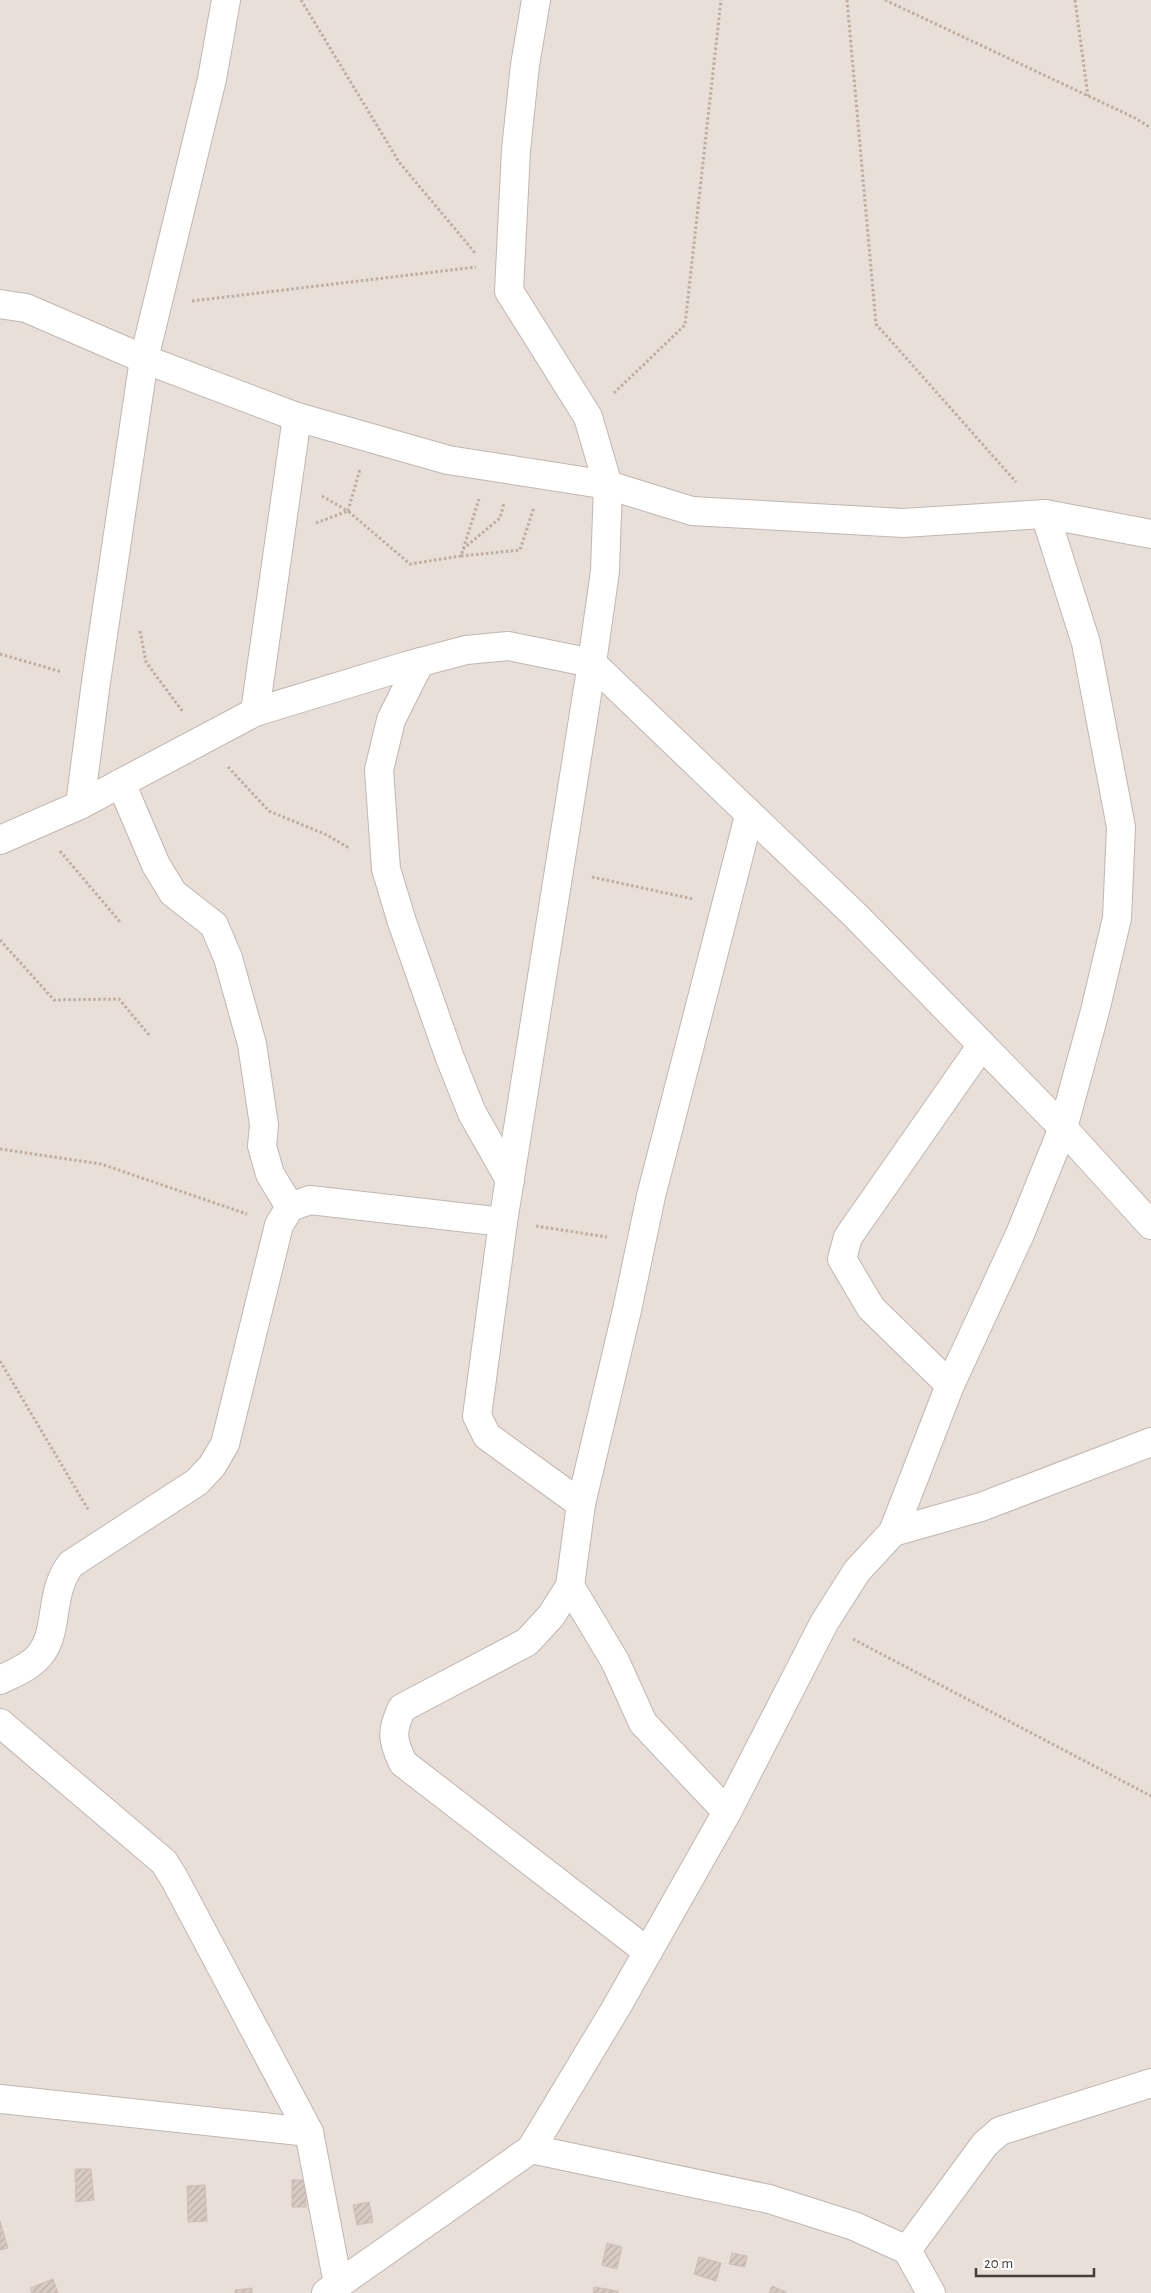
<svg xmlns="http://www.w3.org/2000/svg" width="1151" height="2293" viewBox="0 0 1151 2293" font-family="'Alegreya Sans',sans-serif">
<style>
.residential{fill:#e7dfd8}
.building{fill:url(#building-hatch);stroke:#cebeb4}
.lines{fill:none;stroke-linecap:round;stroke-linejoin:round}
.minor-casing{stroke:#c1b7b0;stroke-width:30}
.path{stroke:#bfad9f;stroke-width:3;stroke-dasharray:2.5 2.5;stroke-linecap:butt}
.minor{stroke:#fff;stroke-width:28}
</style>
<defs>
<pattern id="building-hatch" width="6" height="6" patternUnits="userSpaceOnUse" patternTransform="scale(1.25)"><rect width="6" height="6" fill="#d7cbc3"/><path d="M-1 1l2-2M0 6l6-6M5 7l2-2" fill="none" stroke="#baafa8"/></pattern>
</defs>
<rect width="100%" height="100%" fill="#f3eeea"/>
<rect class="residential" x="0" y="0" width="1151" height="2293"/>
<g class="building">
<polygon points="75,2169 91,2169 94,2200 76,2202"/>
<rect x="292" y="2180" width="14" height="27"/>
<polygon points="205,2185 207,2221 188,2222 187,2186"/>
<polygon points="369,2202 373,2222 357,2225 353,2205"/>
<polygon points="0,2221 8,2248 0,2250"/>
<polygon points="607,2243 622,2247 617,2269 602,2265"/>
<polygon points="732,2253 747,2256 745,2267 729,2264"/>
<polygon points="699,2257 721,2263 716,2281 694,2274"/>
<polygon points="53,2279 58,2293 32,2293 30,2288"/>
<polygon points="772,2286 786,2292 786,2293 769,2293"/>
<polygon points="594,2287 618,2291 618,2293 593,2293"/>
<polygon points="252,2288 252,2293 235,2293 235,2290"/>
</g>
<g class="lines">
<defs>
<g id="minor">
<path d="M536,0L525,65L516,150L509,291L588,417L608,485L605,571L592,663L503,1222L477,1416L487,1436L581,1504L570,1586L551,1616L527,1642L402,1708C391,1731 392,1740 403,1763L648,1952"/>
<polyline points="0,304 26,308 144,359 297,417 448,460 608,485 692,511 903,523 1045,514"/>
<polyline points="420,662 391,720 379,770 386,869 402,922 450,1058 472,1113 510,1180"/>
<polyline points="255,712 297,417"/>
<polyline points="121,783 156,865 173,893 214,925 228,958 252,1044 264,1125 262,1146 270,1174 290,1207"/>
<polyline points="80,805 96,682 144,359 212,79 226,0"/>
<polyline points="0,840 80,805 255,712 406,666 466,650 508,646 592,663 856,916 1063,1128 1151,1225"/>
<polyline points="950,1385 871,1308 842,1259 848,1237 982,1045"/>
<polyline points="581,1504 627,1310 651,1196 749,816"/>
<polyline points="893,1532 981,1507 1151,1442"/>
<polyline points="570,1586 615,1661 643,1723 727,1812"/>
<path d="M0,1680C14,1673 33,1666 42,1652C59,1628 49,1592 71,1564L197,1482L212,1466L225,1444L279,1225L290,1207L310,1200L503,1222"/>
<polyline points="0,1723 164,1862 174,1878 309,2132 338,2284"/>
<polyline points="0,2099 309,2132"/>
<polyline points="531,2149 769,2199 854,2226 907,2250 985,2144 1000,2131 1151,2083"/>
<polyline points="907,2250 931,2293"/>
<polyline points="326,2293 531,2149 616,2008 727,1812 824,1623 857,1571 893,1532 950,1385 1020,1234 1063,1128 1095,1011 1117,918 1121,827 1086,643 1045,514 1151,534"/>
</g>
</defs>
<use href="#minor" class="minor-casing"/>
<g class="path">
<polyline points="301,0 399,162 476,254"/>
<polyline points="847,0 876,324 1016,482"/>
<polyline points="885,0 1135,118 1151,128"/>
<polyline points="1075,0 1088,96"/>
<polyline points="192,301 476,267"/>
<polyline points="614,393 685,325 721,0"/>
<polyline points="322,496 348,511 360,469"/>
<polyline points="316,523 348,511 410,564 461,556 479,499"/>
<polyline points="463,549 500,518 504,503"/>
<polyline points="461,556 520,550 534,507"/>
<polyline points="140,631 146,662 183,712"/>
<polyline points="0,654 62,672"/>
<polyline points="228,767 269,811 327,835 349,848"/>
<polyline points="60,851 120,922"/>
<polyline points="592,877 693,899"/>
<polyline points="0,940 54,1000 119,999 150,1036"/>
<polyline points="0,1149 101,1164 247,1214"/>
<polyline points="536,1226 607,1237"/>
<polyline points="0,1361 89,1511"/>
<polyline points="853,1639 1151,1796"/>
</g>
<use href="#minor" class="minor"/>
</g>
<path d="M976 2268v8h118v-8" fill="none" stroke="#473e38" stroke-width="2.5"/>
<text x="984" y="2268" font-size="15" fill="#473e38" stroke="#ffffff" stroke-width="4" paint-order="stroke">20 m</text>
</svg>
